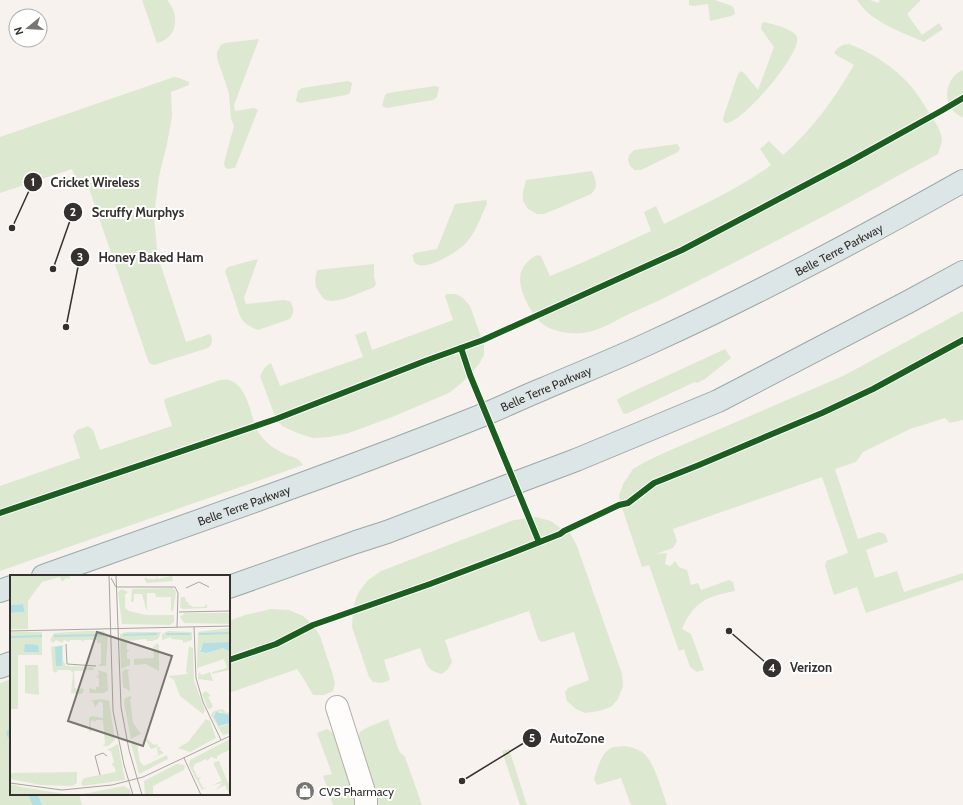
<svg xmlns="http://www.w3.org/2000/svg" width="963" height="805" viewBox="0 0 963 805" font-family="Cabin,sans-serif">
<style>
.green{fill:#dde8d0}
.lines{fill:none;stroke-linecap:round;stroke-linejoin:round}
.stream{stroke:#b4e0e3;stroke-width:9}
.minor-casing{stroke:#b4b1ad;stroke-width:24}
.major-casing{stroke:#9aa8a8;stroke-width:24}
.minor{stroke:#fefdfc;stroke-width:22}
.major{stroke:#dde6e6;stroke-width:22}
.cycleway-casing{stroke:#fff;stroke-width:8}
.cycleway{stroke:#1b5e20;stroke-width:6}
.labels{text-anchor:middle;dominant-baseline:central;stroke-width:4;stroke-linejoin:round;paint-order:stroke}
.street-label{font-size:12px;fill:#35312e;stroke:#fff}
.poi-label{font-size:12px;fill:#35312e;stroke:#fff;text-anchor:start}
.inset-river{fill:none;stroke:#b4e0e3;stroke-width:2}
.inset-road{fill:none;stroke:#a9a5a1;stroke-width:1}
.view{fill:#797571;fill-opacity:0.15;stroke:#797571;stroke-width:2}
.inset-edge{fill:none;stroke:#35312e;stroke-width:2}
.leader{fill:none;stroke:#35312e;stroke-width:1.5}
.callout-dot{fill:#35312e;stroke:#fff;stroke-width:1.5}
.mark-label{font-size:12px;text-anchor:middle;font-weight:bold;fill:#fff}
.callout-label{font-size:13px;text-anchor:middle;font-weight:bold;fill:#35312e;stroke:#fff;stroke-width:4;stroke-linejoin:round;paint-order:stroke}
</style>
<rect width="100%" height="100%" fill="#f7f2ed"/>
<g class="green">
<path d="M142,0H167C177,11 179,30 166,39C163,41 160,42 157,43Z"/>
<polygon points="689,0 715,0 732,6 734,9 735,14 731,16 710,21 708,4 693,6 689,5"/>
<path d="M857,0H870L878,3L880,0H921L907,14L922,35L939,23L943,29L924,42C901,32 871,22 857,0Z"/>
<path d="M764,22C772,24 794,29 797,37C802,53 741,125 725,123L723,120V118L738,74L741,71L745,74L758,90L774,47L761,29L762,23Z"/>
<polygon points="259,39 234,105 235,111 254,108 258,110 235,168 228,169 225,167 224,163 234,126 231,119 229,94 225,81 217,58 217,52 221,45 225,43"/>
<path d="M849,44C872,52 900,71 914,90C920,98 925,106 930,114C934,121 941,129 942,139C942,144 939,149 938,154C910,169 883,184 856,199C802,228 747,256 692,284C671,295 649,305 627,315C615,321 602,329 588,332C575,335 556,333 544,325C532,316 516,288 521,272C524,264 530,259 537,255L541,256L550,276L584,262L651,231L644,212L656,206L664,224C700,206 739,189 771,165L760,149L769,141L783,155C812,130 835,98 854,65L838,56L834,53C838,46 842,45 849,44Z"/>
<path d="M963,70V118C958,115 952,111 949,105C944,93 949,75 963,70Z"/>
<path d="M174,77L179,78L189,82V85L171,92L172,116L167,144L159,176L154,216L157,249L161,266L186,342L210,334C213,339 213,344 208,348L154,365L149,363L86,180L77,183L72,169L0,193V137Z"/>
<polygon points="348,81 352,83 350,93 346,95 300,103 296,101 298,91 302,88"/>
<polygon points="435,86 439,87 437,97 433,100 387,108 382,106 385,95 388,93"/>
<polygon points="677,144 680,148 678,152 641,170 635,170 630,166 628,160 629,155 634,150"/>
<path d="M592,171C595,180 600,186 591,194L561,207L544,214H537L528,209L523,201V192L526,180Z"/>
<path d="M486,200L487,204C482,214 478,226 472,235C470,238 467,242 464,245C456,252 423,274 414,262C414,261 413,256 412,256L415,253L437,249L455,204Z"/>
<path d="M258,259L244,298L246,304L283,300L290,301C294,309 295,312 290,319L258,330C250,327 244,324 240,316L225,271L228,267Z"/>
<path d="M374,264V277L376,284L374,287L372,288C360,292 335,306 324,299C322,297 320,293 318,291C314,282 315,279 317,270Z"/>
<polygon points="447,294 456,294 463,298 470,306 484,345 484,355 479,364 470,375 459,385 449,393 392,417 349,433 330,437 313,438 297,433 282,426 276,419 260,376 265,367 271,363 280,386 363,357 355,335 366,331 372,350 453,320 445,296"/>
<path d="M963,311V420L950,423L945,418L910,429L863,452L856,462L835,469L858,539L879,532L885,534L888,542L866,550L875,578L897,571L904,592L963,573V580L866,613L857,587L834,595L825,566L826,561L848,553L822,477L673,529L677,541L673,548L656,554L667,553L665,564L670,566L675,561L679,567L687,570L691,585L698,583L701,590L729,580L733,582L735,591C708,596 693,602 682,629L691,634L704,670L697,672L690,667L684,649L679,651L649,565L642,567L621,505L619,496L623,484L633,469L645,462L666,452L843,376Z"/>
<polygon points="725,349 731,358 705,379 697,383 695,382 626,414 623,413 617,400 621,397"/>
<path d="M220,380C223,380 227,379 229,380C249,386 250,418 259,433C264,442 276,450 285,454C294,458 297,456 303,465L0,571V486L80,458L73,436L77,430L88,426L93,430L100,450L172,426L164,401L165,399Z"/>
<path d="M536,517L551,521L564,531L570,533L577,546L622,674L623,686L618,699L611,707L599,711L585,713L576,709L567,701L565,692L568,688L589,680L574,632L542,642L538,639L529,611L445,640L452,662L448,669L442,674C425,671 426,661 420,648L384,660L390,680L382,683L373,682L369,677L352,627L353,611L354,604L358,593L368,580L381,571L514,520Z"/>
<polygon points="271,609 289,610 303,616 313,625 320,636 332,672 335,683 333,691 324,695 313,695 305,681 297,669 229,693 229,621 245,615"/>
<polygon points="11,679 11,794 79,794 82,805 0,805 0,683"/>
<polygon points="388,719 399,751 405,757 422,805 379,805 358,739 360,732 366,728"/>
<polygon points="327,729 333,733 350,782 356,798 356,805 333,805 323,776 332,774 317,733"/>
<path d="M624,746C630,747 636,748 642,752C654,760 662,791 667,805H631L621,778L597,785L594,779C597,770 601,753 611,748C614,746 620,747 624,746Z"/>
<polygon points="509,749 527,805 520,805 502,751"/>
</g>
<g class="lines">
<g class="stream">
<polyline points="11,733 11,734"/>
<polyline points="33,794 37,805"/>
</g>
<defs>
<polyline id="minor" points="337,707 366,798 366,805"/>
<g id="major">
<path id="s1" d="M43,576C190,524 338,473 483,415C503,407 523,397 543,389C580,373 618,358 654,341C760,293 862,238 963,181"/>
<polyline points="229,587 356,542 387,532 515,483 576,460 718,401 908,302 963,272"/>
<polyline points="0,591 11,587"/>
<polyline points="0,667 11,663"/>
</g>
</defs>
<use href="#minor" class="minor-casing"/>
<use href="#major" class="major-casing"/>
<use href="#minor" class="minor"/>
<use href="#major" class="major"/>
<defs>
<g id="cycleway">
<polyline points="461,348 470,375 539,542"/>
<polyline points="0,513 276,419 425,361 483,340 682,250 849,162 941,111 963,98"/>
<polyline points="229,660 276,644 313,625 430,584 504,556 560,534 564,531 619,505 628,503 654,483 699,465 822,413 873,389 963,340"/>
</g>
</defs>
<use href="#cycleway" class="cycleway-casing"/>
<use href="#cycleway" class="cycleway"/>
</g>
<defs>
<symbol id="shop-disc" viewBox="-11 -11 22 22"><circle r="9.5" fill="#797571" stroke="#fff"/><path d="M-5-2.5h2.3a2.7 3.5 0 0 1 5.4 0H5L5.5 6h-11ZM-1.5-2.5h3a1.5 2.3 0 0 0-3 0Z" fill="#fff"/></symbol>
</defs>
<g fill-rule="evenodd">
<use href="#shop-disc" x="294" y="780" width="22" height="22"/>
</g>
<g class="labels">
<g class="street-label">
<text stroke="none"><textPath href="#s1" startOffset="861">Belle Terre Parkway</textPath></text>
<text stroke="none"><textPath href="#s1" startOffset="537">Belle Terre Parkway</textPath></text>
<text stroke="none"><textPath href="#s1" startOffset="213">Belle Terre Parkway</textPath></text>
</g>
<g class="poi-label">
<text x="319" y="791">CVS Pharmacy</text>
</g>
</g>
<g transform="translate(10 575)">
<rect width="220" height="220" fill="#f7f2ed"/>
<path d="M0,0H59L60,4L56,3L52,7L50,2L32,7L18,26V54H0V38L15,37L13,29L0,30ZM146,1L148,4L162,1L163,6L137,8L134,4L137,2V4H146ZM163,13L166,17L163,37L161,35V22H146L145,18H137V34L140,36L136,34L132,19H124V26L121,27L122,14ZM112,14L118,17L115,20V33L119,36L136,40H164V47L160,50L112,49L108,17ZM171,22H175L176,27H179L178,29L183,32H194L197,29V33L173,34L170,32ZM175,38H220V49L174,48L170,42ZM220,53V67L193,68L190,75L191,78H196L212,73L219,75L220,99L219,95L202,99V97L217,93L214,84L187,93L188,57ZM76,56H93L98,60L96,91H88L91,88V68H87V65H74L73,67L71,65H60L59,67L54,65L52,68L46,65L43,68L40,65L44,58ZM158,56L182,57V65L173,68V65L161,64V62L152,65V59ZM0,57H32V80H8V134H0ZM116,57H151L148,64L142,66H137L136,64L117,66V75H120L117,77V84H120V90L111,94L110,59ZM147,68L149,70V96L136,89L124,90V84L144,83L143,72ZM53,70V85L56,91L83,92L84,95L64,96L65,113L68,115L72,113L74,115L72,119L61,118L63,98L60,95H48L46,98L43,96L41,72ZM179,71L183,73L184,106L195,135L193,139L170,121L164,105L158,101L178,99L176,96ZM15,90H28L29,120L15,118ZM115,94L120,95L118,96L120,116L113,112L112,97ZM88,95L97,98L98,115L94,118H80L79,113L86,115V112H89V103L86,102L89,100ZM189,97L192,100L200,97L203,106L188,104ZM196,116L201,121L198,122L203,131L200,134H198L192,119ZM120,121L122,123L120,124L123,148L130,158H132L121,164L114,128L115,123ZM90,124L99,126L105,165L98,171H92L95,169L93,145H86L85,147L82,145L80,148L82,156L79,157V143L82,141L93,143V128L90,126L85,132L83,126H79ZM212,134L217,138L220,137V140L215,141L210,136L204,142L210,152L220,148V158L213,160L201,140L204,136ZM196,144L200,146L206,163L180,177L168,173L178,167ZM137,161L136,163L144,170L148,169L147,172H151L149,174L154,178L141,184L148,180L147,172L141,174L136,165L131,168ZM220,164V177L219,175L207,181V184L201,182L197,186L196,184L185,189L183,193L188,203L191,202L189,205L193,213L196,212L192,215L179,190L180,185ZM123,166L127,168L130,187L134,191L157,180L158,184L129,199L121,169ZM108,169L115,205L73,211L71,208L74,203L106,197L104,191L101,190L104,187L101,176L97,175ZM209,186L218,208H220V220L215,210L205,215L213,208L202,210L212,206L204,190V187ZM167,189L175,190L174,195L143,211V220H135L134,206ZM67,197V208L62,211L31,210L0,204V198ZM0,209L11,212L61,220H0ZM114,211L119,214L122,220H68Z" fill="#dde8d0"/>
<path d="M13,29L15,37L0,38V30ZM220,67V77L213,73L196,78L190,77L193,68ZM15,69L28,70L29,77H14ZM52,71V91H46L45,72ZM206,137L220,140V148L209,151L204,142Z" fill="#b4e0e3"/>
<path class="inset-river" d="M156,59H180M189,59L220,58M113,60L147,59M44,61L94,60M0,62L32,61"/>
<path class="inset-road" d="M99,0L103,136L114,190L123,220M106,0L111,132L119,175L132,220M101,3L106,12H165L168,18L167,52M176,13L189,7L199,12M169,37L220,36M184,52L186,103L193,127L211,165M0,56L220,51M56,69L57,89L86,91M174,183L191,220M90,200L85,181L93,178L97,181M0,208L52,215L102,210L133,202L220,161"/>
<path class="view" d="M87,57L162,81L133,171L58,146Z"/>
<rect width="220" height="220" class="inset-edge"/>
</g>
<path class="leader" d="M12 228L33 182M53 269L73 212M66 327L80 257M729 631L772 668M462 781L532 738"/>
<g class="callout-dot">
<circle cx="12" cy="228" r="4"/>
<circle cx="53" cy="269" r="4"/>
<circle cx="66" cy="327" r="4"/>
<circle cx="729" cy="631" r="4"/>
<circle cx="462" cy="781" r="4"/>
<circle cx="33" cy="182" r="10"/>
<circle cx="73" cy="212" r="10"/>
<circle cx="80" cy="257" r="10"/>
<circle cx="772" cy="668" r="10"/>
<circle cx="532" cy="738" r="10"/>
</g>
<g class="mark-label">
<text x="33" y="186">1</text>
<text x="73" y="216">2</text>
<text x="80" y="261">3</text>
<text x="772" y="672">4</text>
<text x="532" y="742">5</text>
</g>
<g class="callout-label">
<text x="95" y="187">Cricket Wireless</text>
<text x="138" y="217">Scruffy Murphys</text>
<text x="151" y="262">Honey Baked Ham</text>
<text x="811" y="672">Verizon</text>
<text x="577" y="743">AutoZone</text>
</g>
<g transform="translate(28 28) rotate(252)"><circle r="19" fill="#ffffff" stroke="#aeadab"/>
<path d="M0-3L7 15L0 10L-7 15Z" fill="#797571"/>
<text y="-6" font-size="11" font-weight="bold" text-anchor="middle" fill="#35312e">N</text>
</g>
</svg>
